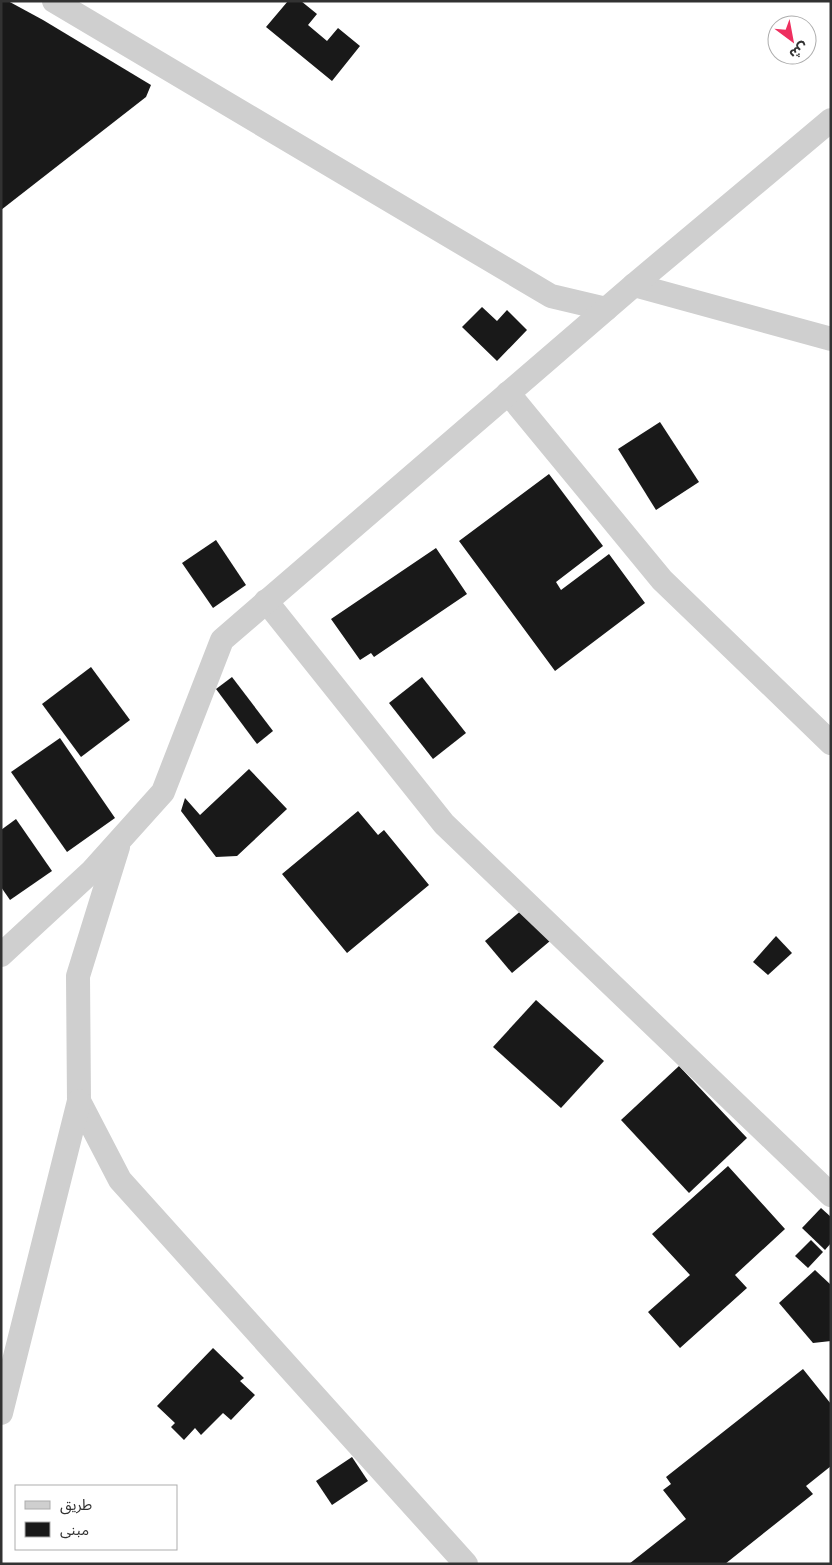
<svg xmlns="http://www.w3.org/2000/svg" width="832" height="1565" viewBox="0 0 832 1565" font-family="'Archivo Narrow','Noto Sans Arabic',sans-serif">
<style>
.building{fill:#191919}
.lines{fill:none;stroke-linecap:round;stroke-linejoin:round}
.street{stroke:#cfcfcf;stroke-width:24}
</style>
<rect width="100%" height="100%" fill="#fff"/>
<g class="building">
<polygon points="1,1 8,1 43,20 151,85 146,97 1,210"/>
<polygon points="288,1 301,1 317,14 308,25 327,41 338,28 360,46 332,81 266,27"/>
<polygon points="482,307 497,321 507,310 527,330 497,361 462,327"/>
<polygon points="660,422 699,482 656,510 618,449"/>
<polygon points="549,474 603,546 556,582 561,590 609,554 645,603 555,671 459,541"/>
<polygon points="216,540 246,585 213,608 182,563"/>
<polygon points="436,548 467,594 374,657 371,653 360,660 331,619"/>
<polygon points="91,667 130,720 81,757 42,704"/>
<polygon points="232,677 273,731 257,744 216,689"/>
<polygon points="422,677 466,733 433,759 389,703"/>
<polygon points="60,738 115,818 67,852 11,772"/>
<polygon points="249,769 287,809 237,856 216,857 181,811 185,798 200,815"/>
<polygon points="358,811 378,835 384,830 429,885 347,953 282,874"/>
<polygon points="16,819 52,871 10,900 1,887 1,830"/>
<polygon points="523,909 550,941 512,973 485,941"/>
<polygon points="776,936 792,953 768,975 753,962"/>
<polygon points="536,1000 604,1061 561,1108 493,1047"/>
<polygon points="679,1066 747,1138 689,1193 621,1120"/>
<polygon points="728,1166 785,1229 735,1275 747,1288 680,1348 648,1312 690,1275 652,1234"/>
<polygon points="821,1208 831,1217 831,1243 825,1250 802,1228"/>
<polygon points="811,1240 823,1252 808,1268 795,1256"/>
<polygon points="815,1270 831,1285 831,1341 813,1343 779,1303"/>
<polygon points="213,1348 244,1378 240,1381 255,1395 231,1420 223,1413 201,1435 195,1428 184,1440 171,1427 175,1423 157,1406"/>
<polygon points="803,1369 831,1404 831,1466 806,1486 813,1494 725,1564 629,1564 686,1519 663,1490 671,1484 666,1477"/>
<polygon points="352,1457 368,1481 332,1505 316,1481"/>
</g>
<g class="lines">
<g class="street">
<polyline points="54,1 551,296 606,309"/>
<polyline points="634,285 831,339"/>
<polyline points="508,393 662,580 831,743"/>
<polyline points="266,601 444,824 831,1195"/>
<polyline points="118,847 78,976 79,1101 120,1180 466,1564"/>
<polyline points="1,955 92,871 163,792 222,640 634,285 831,120"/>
<polyline points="1,1413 79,1101"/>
</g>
</g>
<rect width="832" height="1565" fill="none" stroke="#323232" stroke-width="5"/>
<rect x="15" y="1485" width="162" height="65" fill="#ffffff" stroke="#adadad"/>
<rect x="25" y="1501" width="25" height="8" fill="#cfcfcf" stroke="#adadad"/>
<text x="60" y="1510" font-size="15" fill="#323232">طريق</text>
<rect x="25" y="1522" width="25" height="15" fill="#191919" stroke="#adadad"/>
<text x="60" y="1535" font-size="15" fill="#323232">مبنى</text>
<g transform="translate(792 40) rotate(148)"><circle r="24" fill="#ffffff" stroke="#adadad"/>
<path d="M0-4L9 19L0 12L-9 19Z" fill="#ee2f5f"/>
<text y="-8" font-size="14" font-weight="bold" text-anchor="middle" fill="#323232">ش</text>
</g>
</svg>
